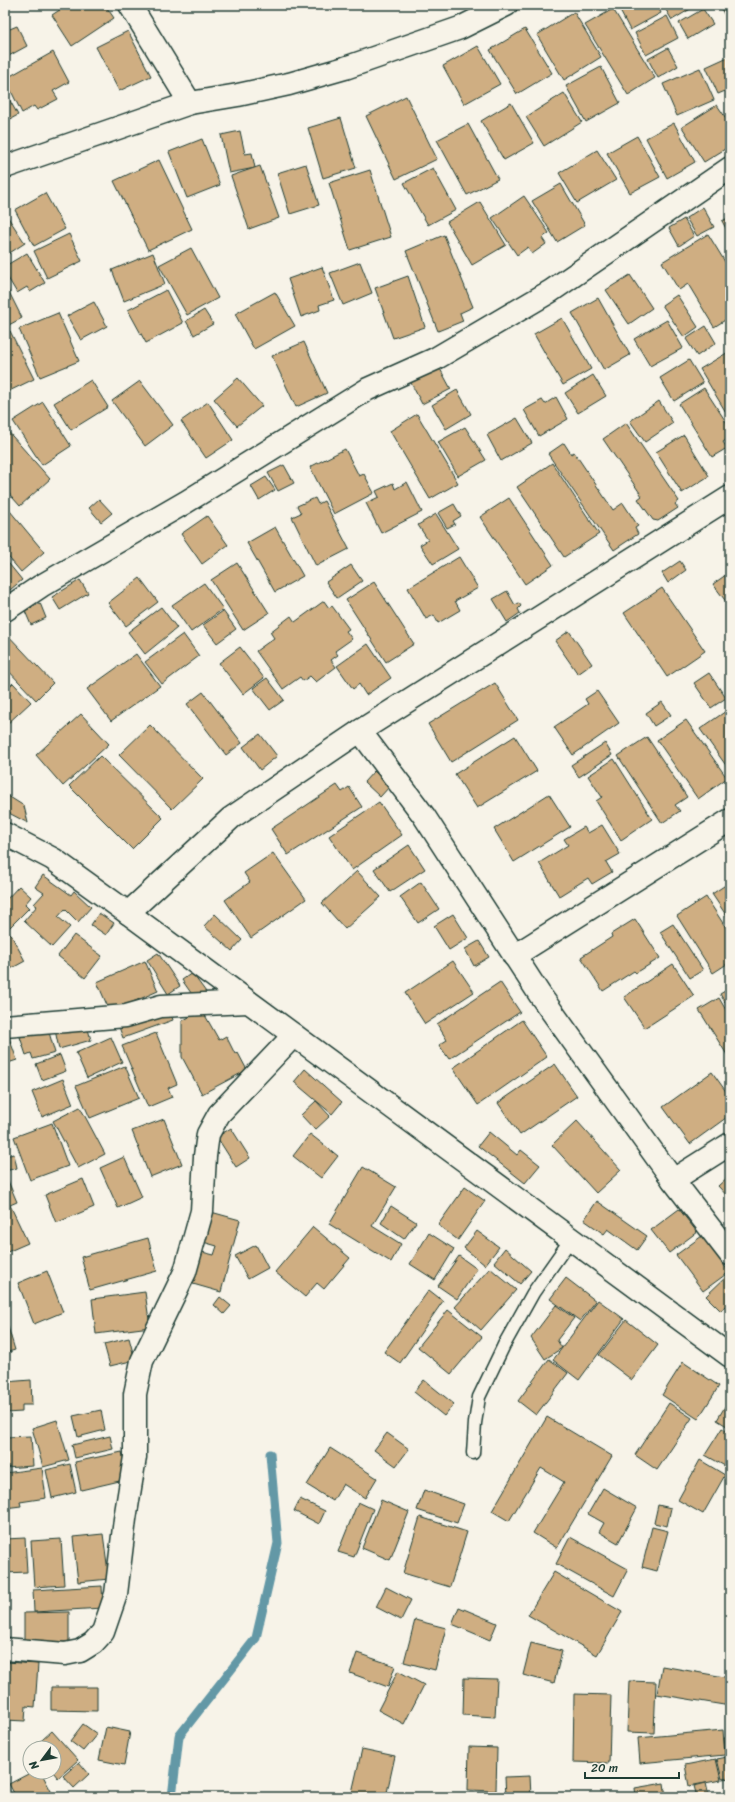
<svg xmlns="http://www.w3.org/2000/svg" width="735" height="1802" viewBox="0 0 735 1802" font-family="Sriracha,sans-serif">
<style>
.lines{fill:none;stroke-linecap:round;stroke-linejoin:round}
.stream{stroke:#6398a6;stroke-width:9}
.building{fill:#cfae82;stroke:#1f3d34}
.lane-casing{stroke:#1f3d34;stroke-width:15}
.street-casing{stroke:#1f3d34;stroke-width:25}
.lane{stroke:#f7f3e8;stroke-width:12}
.street{stroke:#f7f3e8;stroke-width:22}
</style>
<rect width="100%" height="100%" fill="#f7f3e8"/>
<filter id="ink" filterUnits="userSpaceOnUse"><feTurbulence type="fractalNoise" baseFrequency=".025" numOctaves="2"/><feDisplacementMap in="SourceGraphic" scale="8" xChannelSelector="R" yChannelSelector="G"/><feConvolveMatrix kernelMatrix="1 2 1 2 8 2 1 2 1" color-interpolation-filters="sRGB"/></filter>
<g filter="url(#ink)">
<g class="lines">
<polyline class="stream" points="172,1797 179,1736 256,1638 278,1543 270,1454"/>
</g>
<g class="building">
<polygon points="67,5 105,5 114,18 72,46 52,15"/>
<polygon points="617,5 657,5 661,13 630,30"/>
<polygon points="663,5 697,5 672,20"/>
<polygon points="719,5 730,5 730,19 728,21"/>
<polygon points="613,9 655,78 628,95 585,25"/>
<polygon points="703,9 713,24 688,39 679,23"/>
<polygon points="574,12 601,57 564,80 537,35"/>
<polygon points="667,16 678,38 646,55 635,33"/>
<polygon points="17,26 27,46 5,58 5,31"/>
<polygon points="525,29 552,73 517,94 490,50"/>
<polygon points="128,31 151,76 119,91 96,47"/>
<polygon points="478,46 500,84 464,104 443,66"/>
<polygon points="668,48 678,66 658,78 648,59"/>
<polygon points="53,52 69,82 53,91 58,99 37,110 34,106 22,113 5,79"/>
<polygon points="730,56 730,89 718,94 706,67"/>
<polygon points="601,67 620,103 586,122 566,86"/>
<polygon points="700,68 714,100 677,116 663,84"/>
<polygon points="5,92 18,115 5,122"/>
<polygon points="564,93 582,122 544,146 526,117"/>
<polygon points="406,96 437,159 396,179 366,116"/>
<polygon points="511,103 534,143 504,160 481,121"/>
<polygon points="717,105 730,124 730,146 704,162 682,127"/>
<polygon points="341,118 356,168 323,178 308,128"/>
<polygon points="674,123 695,162 667,178 646,138"/>
<polygon points="468,124 498,179 467,195 437,140"/>
<polygon points="240,131 245,154 252,153 255,168 229,173 221,135"/>
<polygon points="637,136 660,177 630,193 607,153"/>
<polygon points="202,139 220,185 187,198 169,152"/>
<polygon points="597,150 616,180 577,203 559,173"/>
<polygon points="159,160 192,229 148,250 114,181"/>
<polygon points="306,164 319,205 290,214 277,173"/>
<polygon points="260,166 279,218 249,229 231,176"/>
<polygon points="433,168 456,210 428,225 404,183"/>
<polygon points="370,170 391,237 350,250 329,183"/>
<polygon points="561,184 585,225 557,242 532,201"/>
<polygon points="45,193 65,229 34,246 15,210"/>
<polygon points="524,196 549,233 542,238 546,244 532,254 528,247 517,255 492,218"/>
<polygon points="480,202 506,245 472,265 447,222"/>
<polygon points="703,207 714,227 697,236 686,218"/>
<polygon points="5,213 25,243 5,256"/>
<polygon points="730,217 730,236 722,221"/>
<polygon points="684,219 694,236 679,246 669,228"/>
<polygon points="69,234 82,261 47,278 34,251"/>
<polygon points="708,234 730,270 730,317 714,327 688,284 679,290 662,262"/>
<polygon points="444,235 473,307 460,313 463,321 438,331 406,251"/>
<polygon points="191,248 218,298 187,315 159,265"/>
<polygon points="27,253 45,283 30,292 27,287 17,293 5,273 5,266"/>
<polygon points="153,253 165,284 124,301 112,270"/>
<polygon points="360,262 372,293 343,305 330,273"/>
<polygon points="322,267 334,300 319,305 320,310 301,317 288,279"/>
<polygon points="630,275 652,308 629,324 606,290"/>
<polygon points="408,276 425,327 393,338 375,288"/>
<polygon points="7,288 22,318 5,327 5,289"/>
<polygon points="166,290 183,323 146,343 128,310"/>
<polygon points="275,292 295,326 254,349 235,314"/>
<polygon points="677,295 698,327 684,337 662,305"/>
<polygon points="598,298 630,355 604,370 572,313"/>
<polygon points="94,302 107,326 81,340 67,316"/>
<polygon points="204,310 213,324 194,335 186,321"/>
<polygon points="58,313 79,361 40,377 19,329"/>
<polygon points="562,318 591,369 563,385 534,334"/>
<polygon points="667,320 683,348 650,366 634,339"/>
<polygon points="706,326 716,343 697,356 686,339"/>
<polygon points="10,331 34,379 5,393 5,333"/>
<polygon points="304,342 327,393 296,407 272,356"/>
<polygon points="730,351 730,419 700,369"/>
<polygon points="689,360 703,383 674,401 660,378"/>
<polygon points="438,365 451,389 422,404 410,381"/>
<polygon points="593,375 606,396 578,413 565,393"/>
<polygon points="238,378 262,406 237,426 214,399"/>
<polygon points="91,380 108,407 71,430 54,403"/>
<polygon points="140,381 173,425 145,446 112,401"/>
<polygon points="704,388 730,428 730,437 723,442 727,448 712,457 679,404"/>
<polygon points="457,390 471,414 446,429 432,405"/>
<polygon points="556,397 568,419 539,436 524,410 542,400 545,404"/>
<polygon points="659,401 673,423 645,442 630,421"/>
<polygon points="43,402 71,446 42,465 13,421"/>
<polygon points="208,402 233,440 206,458 181,421"/>
<polygon points="417,414 458,483 430,499 390,431"/>
<polygon points="517,418 532,443 501,461 487,435"/>
<polygon points="626,423 679,501 675,504 678,508 658,521 653,520 638,499 642,496 603,439"/>
<polygon points="465,427 486,460 458,476 438,442"/>
<polygon points="5,428 50,479 20,506 5,489"/>
<polygon points="684,435 709,476 682,493 656,452"/>
<polygon points="564,443 571,454 574,452 613,510 623,503 638,526 635,528 638,534 614,550 548,454"/>
<polygon points="345,449 359,476 364,474 374,493 334,514 310,467"/>
<polygon points="552,463 599,534 564,557 517,487"/>
<polygon points="284,465 294,483 278,491 268,473"/>
<polygon points="266,477 275,490 259,500 251,486"/>
<polygon points="407,482 422,512 381,533 366,503 379,497 376,491 393,483 395,489"/>
<polygon points="315,498 318,504 324,501 349,549 316,566 292,517 301,513 297,506"/>
<polygon points="509,498 553,565 525,584 480,517"/>
<polygon points="99,499 112,513 101,522 89,508"/>
<polygon points="454,504 461,516 453,521 455,524 447,528 438,513"/>
<polygon points="5,505 44,552 21,572 5,553"/>
<polygon points="436,514 458,549 433,564 420,545 428,540 418,525"/>
<polygon points="207,516 228,545 202,564 181,534"/>
<polygon points="275,527 303,576 275,592 247,543"/>
<polygon points="459,557 478,588 455,601 460,610 438,623 434,615 426,619 408,588"/>
<polygon points="5,559 22,580 5,594"/>
<polygon points="680,561 686,570 668,583 662,573"/>
<polygon points="237,563 269,613 243,630 211,580"/>
<polygon points="351,565 362,581 337,598 326,582"/>
<polygon points="730,572 730,607 713,584"/>
<polygon points="140,578 158,602 126,626 108,603"/>
<polygon points="80,580 88,593 60,610 52,597"/>
<polygon points="374,582 414,644 386,662 346,600"/>
<polygon points="204,583 223,609 191,632 172,605"/>
<polygon points="662,588 705,651 667,677 624,613"/>
<polygon points="507,591 515,605 519,603 521,606 518,609 520,613 507,622 493,599"/>
<polygon points="324,601 329,608 332,606 349,629 346,631 352,639 335,651 338,655 331,660 336,667 316,682 310,676 303,681 300,677 283,689 256,651 274,638 270,632 291,616 295,622"/>
<polygon points="40,603 46,618 31,625 25,611"/>
<polygon points="161,607 177,628 145,654 128,632"/>
<polygon points="223,611 236,629 217,643 203,625"/>
<polygon points="569,631 592,664 578,674 555,641"/>
<polygon points="5,632 53,683 36,700 5,667"/>
<polygon points="183,634 199,656 162,684 145,662"/>
<polygon points="368,644 391,678 366,695 359,684 353,689 337,666"/>
<polygon points="240,647 264,678 243,694 219,663"/>
<polygon points="136,654 160,686 111,721 87,689"/>
<polygon points="709,673 726,698 711,708 694,683"/>
<polygon points="267,678 284,700 270,710 253,688"/>
<polygon points="13,683 31,702 5,726 5,690"/>
<polygon points="495,683 518,720 451,762 428,724"/>
<polygon points="597,691 619,723 573,755 554,727 588,704 585,699"/>
<polygon points="203,692 242,743 226,755 187,704"/>
<polygon points="662,702 671,715 654,726 646,713"/>
<polygon points="729,709 730,711 730,771 700,729"/>
<polygon points="81,714 109,744 63,786 36,755"/>
<polygon points="686,720 727,778 698,799 657,740"/>
<polygon points="150,725 203,779 172,809 119,755"/>
<polygon points="260,734 277,756 260,770 243,747"/>
<polygon points="515,736 537,771 477,808 455,774"/>
<polygon points="647,737 687,797 675,805 680,811 662,823 618,756"/>
<polygon points="605,743 612,755 579,777 571,765"/>
<polygon points="100,756 163,818 132,849 69,786"/>
<polygon points="614,759 652,819 621,840 596,801 602,797 588,776"/>
<polygon points="374,771 390,786 380,797 364,782"/>
<polygon points="337,785 342,792 349,787 362,807 288,855 271,829"/>
<polygon points="5,794 24,806 28,823 5,811"/>
<polygon points="549,794 570,827 514,862 494,829"/>
<polygon points="379,802 402,835 352,870 329,836"/>
<polygon points="602,825 620,854 606,862 612,872 592,884 588,878 559,896 539,863 568,845 564,839 584,827 588,833"/>
<polygon points="409,845 425,869 390,892 374,869"/>
<polygon points="273,853 306,899 251,938 225,900 250,882 244,873"/>
<polygon points="357,871 381,897 345,929 322,903"/>
<polygon points="43,875 71,895 74,891 91,907 78,922 65,909 58,917 70,927 52,947 24,921 37,906 34,904 44,893 35,887"/>
<polygon points="421,882 439,909 418,923 400,897"/>
<polygon points="730,882 730,921 712,894"/>
<polygon points="19,886 31,897 25,904 29,908 5,932 5,901"/>
<polygon points="706,897 730,934 730,962 713,973 677,916"/>
<polygon points="99,913 114,923 106,935 91,925"/>
<polygon points="215,914 242,940 232,951 204,926"/>
<polygon points="453,914 468,938 449,950 434,926"/>
<polygon points="635,919 660,958 636,973 634,971 603,991 581,957 612,937 611,934"/>
<polygon points="673,924 703,970 690,978 660,932"/>
<polygon points="10,933 25,961 5,972 5,936"/>
<polygon points="74,935 102,956 85,978 58,956"/>
<polygon points="479,941 489,957 474,966 465,949"/>
<polygon points="158,953 180,986 168,994 147,960"/>
<polygon points="145,961 158,991 110,1012 97,982"/>
<polygon points="453,961 474,992 425,1024 405,993"/>
<polygon points="673,964 694,996 645,1028 624,997"/>
<polygon points="192,973 206,992 196,1000 182,980"/>
<polygon points="500,982 520,1012 449,1059 439,1045 447,1040 437,1024"/>
<polygon points="730,988 730,1005 728,1007 720,994"/>
<polygon points="719,998 730,1017 729,1058 699,1010"/>
<polygon points="169,1009 173,1020 123,1038 119,1027"/>
<polygon points="202,1010 219,1040 226,1036 235,1054 238,1053 247,1070 202,1094 182,1057 182,1021"/>
<polygon points="522,1020 547,1057 478,1105 453,1068"/>
<polygon points="86,1022 91,1040 59,1049 55,1030"/>
<polygon points="48,1029 55,1053 33,1059 31,1053 26,1055 20,1037"/>
<polygon points="5,1032 7,1032 17,1060 5,1064"/>
<polygon points="156,1033 177,1084 168,1088 172,1097 148,1107 122,1046"/>
<polygon points="111,1037 122,1062 87,1078 76,1053"/>
<polygon points="60,1055 66,1071 42,1080 36,1064"/>
<polygon points="555,1064 577,1096 520,1135 498,1103"/>
<polygon points="125,1066 139,1098 90,1118 76,1086"/>
<polygon points="305,1069 342,1102 332,1114 294,1082"/>
<polygon points="712,1072 730,1097 730,1115 690,1144 663,1107"/>
<polygon points="63,1079 73,1104 42,1117 32,1092"/>
<polygon points="316,1101 330,1116 315,1130 301,1115"/>
<polygon points="80,1107 105,1154 78,1168 53,1121"/>
<polygon points="164,1119 182,1164 150,1177 132,1131"/>
<polygon points="577,1121 621,1170 596,1193 552,1145"/>
<polygon points="52,1123 68,1166 30,1180 14,1137"/>
<polygon points="231,1128 250,1158 236,1167 217,1137"/>
<polygon points="489,1132 517,1155 521,1150 540,1165 525,1183 478,1146"/>
<polygon points="310,1134 338,1156 321,1178 293,1156"/>
<polygon points="14,1154 17,1168 5,1171 5,1156"/>
<polygon points="124,1157 142,1197 118,1208 100,1168"/>
<polygon points="363,1167 396,1187 372,1226 401,1244 391,1262 329,1224"/>
<polygon points="730,1175 730,1199 718,1186"/>
<polygon points="83,1179 94,1207 56,1223 45,1195"/>
<polygon points="8,1181 17,1202 10,1205 28,1243 5,1253 5,1183"/>
<polygon points="465,1187 485,1201 458,1240 438,1225"/>
<polygon points="597,1201 647,1236 637,1250 608,1229 604,1234 584,1220"/>
<polygon points="391,1206 416,1222 404,1239 381,1223"/>
<polygon points="679,1209 697,1232 669,1253 651,1230"/>
<polygon points="211,1212 240,1220 221,1292 193,1284 202,1252 214,1255 217,1246 203,1242"/>
<polygon points="313,1227 350,1258 324,1289 317,1283 305,1297 275,1272"/>
<polygon points="477,1231 499,1247 485,1265 464,1248"/>
<polygon points="429,1233 454,1249 435,1280 410,1264"/>
<polygon points="702,1236 729,1272 703,1291 676,1255"/>
<polygon points="148,1238 157,1271 90,1290 81,1257"/>
<polygon points="256,1245 268,1268 248,1279 235,1256"/>
<polygon points="505,1248 531,1271 520,1284 494,1262"/>
<polygon points="459,1256 477,1269 457,1299 438,1286"/>
<polygon points="490,1268 516,1290 481,1330 455,1307"/>
<polygon points="47,1271 63,1312 34,1324 18,1283"/>
<polygon points="729,1274 730,1311 725,1306 721,1311 706,1296"/>
<polygon points="566,1278 596,1301 580,1321 550,1299"/>
<polygon points="429,1290 443,1301 400,1363 384,1352"/>
<polygon points="145,1292 150,1327 96,1334 92,1299"/>
<polygon points="220,1297 231,1306 224,1314 214,1305"/>
<polygon points="598,1300 624,1319 579,1380 553,1360"/>
<polygon points="556,1305 574,1318 557,1340 562,1348 545,1359 531,1338"/>
<polygon points="448,1310 482,1337 451,1374 418,1347"/>
<polygon points="5,1317 15,1350 5,1353"/>
<polygon points="626,1320 658,1345 632,1380 599,1355"/>
<polygon points="129,1338 135,1360 110,1366 104,1344"/>
<polygon points="549,1359 568,1373 536,1415 518,1401"/>
<polygon points="683,1362 719,1386 698,1419 662,1395"/>
<polygon points="31,1380 32,1405 22,1405 22,1412 5,1413 5,1382"/>
<polygon points="424,1380 454,1404 444,1416 414,1392"/>
<polygon points="730,1398 730,1428 717,1420"/>
<polygon points="669,1403 692,1418 657,1470 635,1455"/>
<polygon points="101,1410 105,1430 78,1437 73,1416"/>
<polygon points="547,1417 612,1456 557,1548 533,1533 564,1482 541,1468 509,1521 492,1511"/>
<polygon points="57,1420 69,1460 43,1467 32,1428"/>
<polygon points="722,1428 730,1433 730,1459 725,1466 705,1455"/>
<polygon points="387,1433 409,1449 396,1466 374,1450"/>
<polygon points="31,1436 33,1466 5,1468 5,1437"/>
<polygon points="110,1436 113,1449 75,1458 72,1445"/>
<polygon points="330,1448 377,1478 365,1498 343,1484 333,1501 307,1485"/>
<polygon points="122,1452 128,1479 81,1490 75,1462"/>
<polygon points="700,1460 725,1475 703,1514 678,1500"/>
<polygon points="70,1464 76,1492 52,1498 46,1470"/>
<polygon points="42,1468 46,1498 20,1502 21,1506 5,1508 5,1473"/>
<polygon points="603,1488 637,1508 618,1543 599,1532 604,1523 588,1514"/>
<polygon points="424,1490 464,1504 457,1523 417,1510"/>
<polygon points="300,1499 325,1511 319,1524 294,1511"/>
<polygon points="381,1500 409,1512 390,1560 362,1548"/>
<polygon points="358,1502 373,1509 354,1557 338,1552"/>
<polygon points="658,1505 671,1508 667,1526 654,1523"/>
<polygon points="420,1517 467,1532 450,1587 403,1573"/>
<polygon points="652,1527 668,1531 657,1571 642,1567"/>
<polygon points="103,1534 109,1579 78,1582 73,1537"/>
<polygon points="570,1537 628,1569 614,1596 556,1564"/>
<polygon points="25,1538 27,1572 5,1573 5,1539"/>
<polygon points="61,1539 64,1585 34,1587 31,1541"/>
<polygon points="554,1572 622,1612 597,1655 528,1615"/>
<polygon points="102,1586 103,1608 34,1612 33,1590"/>
<polygon points="386,1587 411,1600 401,1620 376,1607"/>
<polygon points="459,1607 497,1623 490,1640 452,1624"/>
<polygon points="69,1612 69,1642 24,1642 24,1613"/>
<polygon points="415,1620 446,1628 435,1670 404,1662"/>
<polygon points="728,1632 730,1632 730,1661 727,1661"/>
<polygon points="531,1643 562,1651 554,1683 523,1675"/>
<polygon points="357,1653 395,1666 388,1687 350,1673"/>
<polygon points="5,1662 38,1664 35,1707 26,1706 25,1721 5,1720"/>
<polygon points="662,1666 730,1678 730,1706 657,1694"/>
<polygon points="398,1671 424,1685 404,1724 378,1710"/>
<polygon points="464,1678 497,1679 495,1717 463,1715"/>
<polygon points="629,1681 656,1682 654,1733 627,1732"/>
<polygon points="51,1687 97,1687 97,1711 51,1710"/>
<polygon points="574,1694 611,1695 609,1763 573,1762"/>
<polygon points="83,1724 97,1734 83,1751 70,1741"/>
<polygon points="106,1727 130,1732 124,1765 99,1760"/>
<polygon points="723,1730 725,1755 640,1763 638,1738"/>
<polygon points="52,1731 78,1760 58,1778 53,1772 54,1748 33,1748"/>
<polygon points="724,1738 730,1738 730,1754 726,1755"/>
<polygon points="469,1747 497,1748 496,1791 468,1790"/>
<polygon points="362,1749 395,1756 386,1797 351,1797"/>
<polygon points="727,1757 730,1778 722,1779 717,1759"/>
<polygon points="716,1759 721,1780 689,1786 685,1765"/>
<polygon points="79,1762 89,1774 74,1788 63,1776"/>
<polygon points="32,1772 41,1772 52,1793 44,1797 16,1797 9,1784"/>
<polygon points="530,1776 531,1797 506,1797 505,1777"/>
<polygon points="664,1783 666,1797 636,1797 635,1788"/>
<polygon points="706,1783 709,1797 697,1797 694,1786"/>
</g>
<g class="lines">
<defs>
<polyline id="lane" points="473,1453 475,1423 479,1397 504,1345 533,1293 571,1239"/>
<g id="street">
<polyline points="130,5 190,103"/>
<polyline points="5,167 190,103 238,95 289,84 345,68 460,28 506,5"/>
<polyline points="5,610 41,586 186,502 368,389 435,359 551,291 730,168"/>
<polyline points="360,731 424,816 540,995 673,1180 730,1254"/>
<polyline points="5,834 53,859 128,913 730,1356"/>
<polyline points="128,913 231,818 360,731 730,497"/>
<polyline points="514,956 730,820"/>
<polyline points="5,1026 126,1016 161,1006 248,1002"/>
<polyline points="673,1180 730,1144"/>
<polyline points="5,1649 65,1654 80,1651 93,1643 103,1632 116,1594 125,1519 135,1457 135,1394 142,1361 185,1272 202,1211 205,1156 208,1134 219,1114 294,1035"/>
</g>
</defs>
<use href="#lane" class="lane-casing"/>
<use href="#street" class="street-casing"/>
<use href="#lane" class="lane"/>
<use href="#street" class="street"/>
</g>
</g>
<rect width="735" height="1802" fill="none" stroke="#f7f3e8" stroke-width="20"/>
<rect x="10" y="10" width="715" height="1782" fill="none" stroke="#1f3d34" stroke-width="1.5" filter="url(#ink)"/>
<g transform="translate(42 1760) rotate(238)"><circle r="19" fill="#f7f3e8" stroke="#a1aaa0"/>
<path d="M0-3L7 15L0 10L-7 15Z" fill="#1f3d34"/>
<text y="-6" font-size="11" font-weight="bold" text-anchor="middle" fill="#1f3d34">N</text>
</g>
<path d="M585 1772v6h94v-6" fill="none" stroke="#1f3d34" stroke-width="2"/>
<text x="591" y="1772" font-size="12" fill="#1f3d34" stroke="#f7f3e8" stroke-width="3" paint-order="stroke">20 m</text>
</svg>
